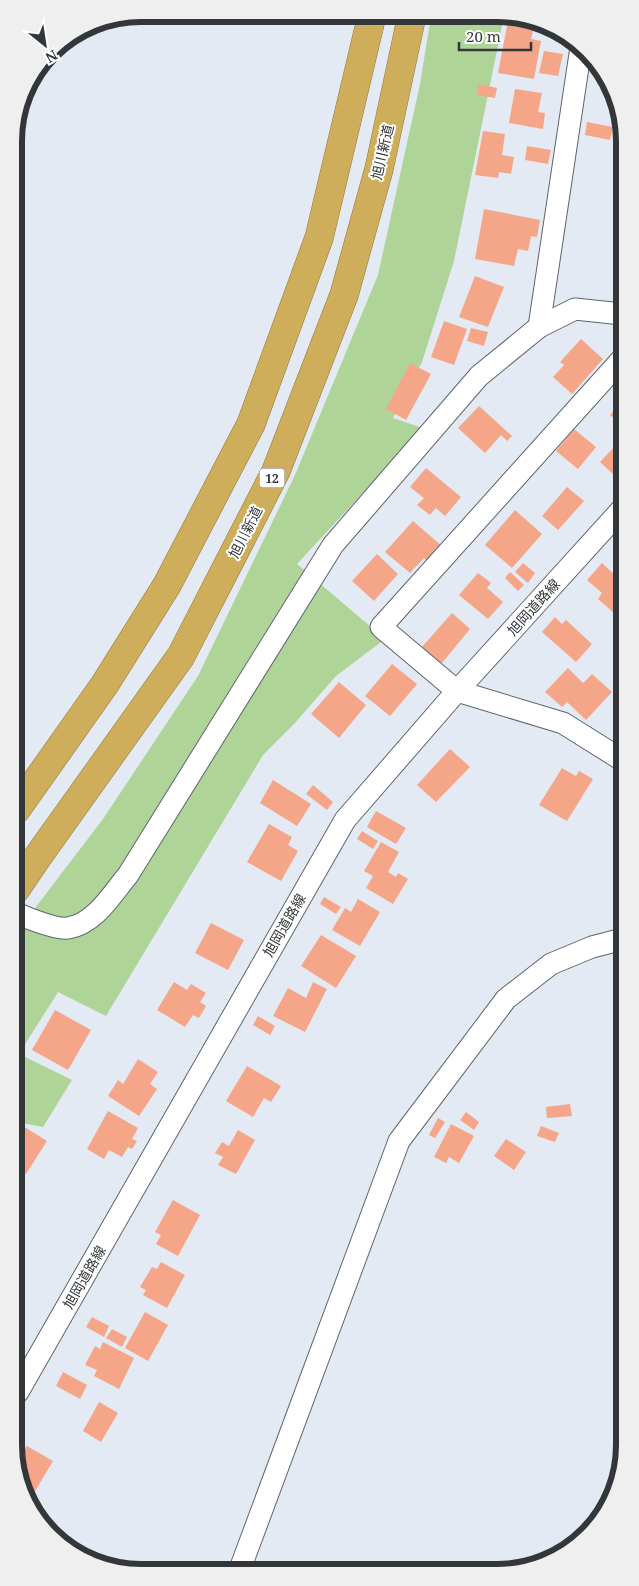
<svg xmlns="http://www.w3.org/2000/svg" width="639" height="1586" viewBox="0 0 639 1586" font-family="'Noto Serif','Noto Sans JP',serif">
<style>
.green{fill:#aed498}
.building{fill:#f5a689}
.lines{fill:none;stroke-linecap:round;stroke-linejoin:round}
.minor-casing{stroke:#5f656d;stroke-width:23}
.trunk-casing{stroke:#907735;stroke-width:29}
.minor{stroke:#fff;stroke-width:21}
.trunk{stroke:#ceae5b;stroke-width:28}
.labels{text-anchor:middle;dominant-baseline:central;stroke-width:4;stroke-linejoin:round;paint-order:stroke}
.shield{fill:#fff;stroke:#717375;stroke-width:1}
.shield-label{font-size:12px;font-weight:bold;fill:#34373a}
.street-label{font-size:14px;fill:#34373a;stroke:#fff}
.rim{fill:none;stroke:#34373a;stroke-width:6}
</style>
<rect width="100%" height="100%" fill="#e3eaf3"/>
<polygon class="green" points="431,16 504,16 454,261 422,362 393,418 423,428 297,564 385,639 336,676 294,724 263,755 106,1016 58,992 19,1054 72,1080 43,1127 17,1122 16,933 103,819 198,676 295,475 378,275 420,84"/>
<g class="building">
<polygon points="509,16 522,16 535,23 531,39 541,41 534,79 498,73"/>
<polygon points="544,51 563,54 558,76 539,73"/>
<polygon points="479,84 497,88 495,98 477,95"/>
<polygon points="515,89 542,93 538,112 545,113 543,129 509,123"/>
<polygon points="587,122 613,127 610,140 585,135"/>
<polygon points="483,131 505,134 502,155 514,157 511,174 499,172 498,178 475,175"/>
<polygon points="527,146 551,150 548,164 525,160"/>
<polygon points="484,209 540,220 537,237 531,236 528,251 518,249 514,266 475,259"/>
<polygon points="475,276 504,287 488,327 459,317"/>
<polygon points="444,321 467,329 454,365 431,357"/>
<polygon points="471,328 488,332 484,346 467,341"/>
<polygon points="581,339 603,359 572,394 553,377 564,365 560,362"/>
<polygon points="410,363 431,374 406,420 386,409"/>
<polygon points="622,401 622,425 610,415"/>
<polygon points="479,406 512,436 507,441 501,435 485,453 458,428"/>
<polygon points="574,429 596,447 578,469 556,451"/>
<polygon points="615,446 622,453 622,468 615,476 600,462"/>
<polygon points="426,468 461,497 445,516 436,508 430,515 417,505 424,498 410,487"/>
<polygon points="567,487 584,501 558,530 542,516"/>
<polygon points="515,510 542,534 512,568 485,545"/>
<polygon points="413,521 443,547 429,563 424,558 410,573 385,552"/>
<polygon points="377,554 398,574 374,601 352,581"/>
<polygon points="523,563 535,573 528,583 515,572"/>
<polygon points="602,563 617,577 622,571 623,621 598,599 602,593 587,580"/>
<polygon points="510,572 524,585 518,591 505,578"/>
<polygon points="478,573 491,583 487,588 503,602 488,619 459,595"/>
<polygon points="452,613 470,629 441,664 422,647"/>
<polygon points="555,617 562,624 566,620 592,644 576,662 542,632"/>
<polygon points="392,664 417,684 390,716 365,696"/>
<polygon points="568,668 583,683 592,674 612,692 586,720 567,702 562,707 545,692"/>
<polygon points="339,682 366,705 339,738 311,714"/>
<polygon points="450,749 470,767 436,802 417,785"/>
<polygon points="562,768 576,776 579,771 593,779 567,821 539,805"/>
<polygon points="273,780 311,804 297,826 260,803"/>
<polygon points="313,785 333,802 327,810 306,794"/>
<polygon points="376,811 406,828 396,844 367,827"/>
<polygon points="269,824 292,837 288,845 298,851 281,881 247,862"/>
<polygon points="362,831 378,841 373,849 357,839"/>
<polygon points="381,842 399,852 388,872 396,877 398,873 408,879 393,904 366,888 373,876 364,871"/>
<polygon points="324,897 341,907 336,914 320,904"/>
<polygon points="358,899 380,912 360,946 332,930 345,908 351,912"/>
<polygon points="211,923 244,940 228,970 195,953"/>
<polygon points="321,935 356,956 336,988 301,966"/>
<polygon points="174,982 187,990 191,984 206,993 200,1002 206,1006 199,1018 193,1015 185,1027 157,1010"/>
<polygon points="313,982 327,989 305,1032 273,1016 288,988 306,998"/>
<polygon points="55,1010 91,1030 68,1070 32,1050"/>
<polygon points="258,1016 275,1026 270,1035 253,1025"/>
<polygon points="138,1059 158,1072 150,1084 157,1089 139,1116 108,1096 118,1080 123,1084"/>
<polygon points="247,1066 281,1086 271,1102 264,1098 253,1117 226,1101"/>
<polygon points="570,1104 572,1116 547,1118 546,1107"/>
<polygon points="108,1111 138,1128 132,1139 137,1141 132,1149 128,1147 122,1157 109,1150 104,1159 87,1149"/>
<polygon points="466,1112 479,1122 474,1130 460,1120"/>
<polygon points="438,1118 445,1122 435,1138 429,1135"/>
<polygon points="451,1124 474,1136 459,1163 449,1157 446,1163 434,1157"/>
<polygon points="23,1126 47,1141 26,1174 17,1169 17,1135"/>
<polygon points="541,1126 559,1133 555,1142 537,1136"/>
<polygon points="238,1130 255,1140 236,1174 218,1165 223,1157 215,1153 222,1142 229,1146"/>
<polygon points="506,1139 526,1152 514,1170 494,1156"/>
<polygon points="173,1200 200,1215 178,1256 156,1244 161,1235 155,1232"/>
<polygon points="161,1262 185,1275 167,1308 143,1295 146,1290 140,1287 152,1267 157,1269"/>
<polygon points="145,1312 168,1325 148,1361 125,1348"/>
<polygon points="92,1317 109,1326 104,1337 86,1327"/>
<polygon points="112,1329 127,1337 122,1347 106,1338"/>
<polygon points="103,1342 134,1358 119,1389 94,1376 97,1370 85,1365 95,1346 100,1349"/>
<polygon points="63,1372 87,1385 80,1399 56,1386"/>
<polygon points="99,1402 118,1413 101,1442 83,1431"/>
<polygon points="27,1446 53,1461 34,1493 24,1488 18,1477 18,1455 21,1457"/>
</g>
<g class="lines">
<defs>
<g id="minor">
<polyline points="539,327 581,47"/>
<polyline points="622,359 381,627 457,691 563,723 622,760 623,759"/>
<path d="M16,913C27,918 57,930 68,928C95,924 112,894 128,875L333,545L479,376L539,327L575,309L622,314"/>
<polyline points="18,1392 345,820 457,691 622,509"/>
<polyline points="240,1569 399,1141 506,999 551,964 592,947 623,939"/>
</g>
<g id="trunk">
<polyline points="16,810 105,684 167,585 251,424 319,238 372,15"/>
<polyline points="16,889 39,855 181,656 276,471 344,295 379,169 412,15"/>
</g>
</defs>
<use href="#minor" class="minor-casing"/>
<use href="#trunk" class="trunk-casing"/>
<use href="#minor" class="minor"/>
<use href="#trunk" class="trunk"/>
</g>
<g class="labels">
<rect class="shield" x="259.5" y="468.5" width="25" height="19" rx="4"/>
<g class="shield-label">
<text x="272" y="478">12</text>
</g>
<g class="street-label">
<text transform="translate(382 152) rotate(-77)">旭川新道</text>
<text transform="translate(245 532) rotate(-63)">旭川新道</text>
<text transform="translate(533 607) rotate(-48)">旭岡道路線</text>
<text transform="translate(284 925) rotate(-60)">旭岡道路線</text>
<text transform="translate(84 1277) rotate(-60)">旭岡道路線</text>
</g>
</g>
<path d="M0 0H639V1586H0ZM141 22H497A119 119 0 0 1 616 141V1445A119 119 0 0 1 497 1564H141A119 119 0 0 1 22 1445V141A119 119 0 0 1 141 22Z" fill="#efefef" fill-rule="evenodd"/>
<path class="rim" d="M141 22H497A119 119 0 0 1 616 141V1445A119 119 0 0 1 497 1564H141A119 119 0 0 1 22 1445V141A119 119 0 0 1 141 22Z"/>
<g transform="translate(45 45) rotate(150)" stroke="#ffffff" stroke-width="4" paint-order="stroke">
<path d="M0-4L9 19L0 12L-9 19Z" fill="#34373a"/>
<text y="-8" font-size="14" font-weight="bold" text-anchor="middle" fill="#34373a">N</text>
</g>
<path d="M459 42v8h72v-8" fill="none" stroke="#34373a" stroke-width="2.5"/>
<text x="466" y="42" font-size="15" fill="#34373a" stroke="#ffffff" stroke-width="4" paint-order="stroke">20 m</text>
</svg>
